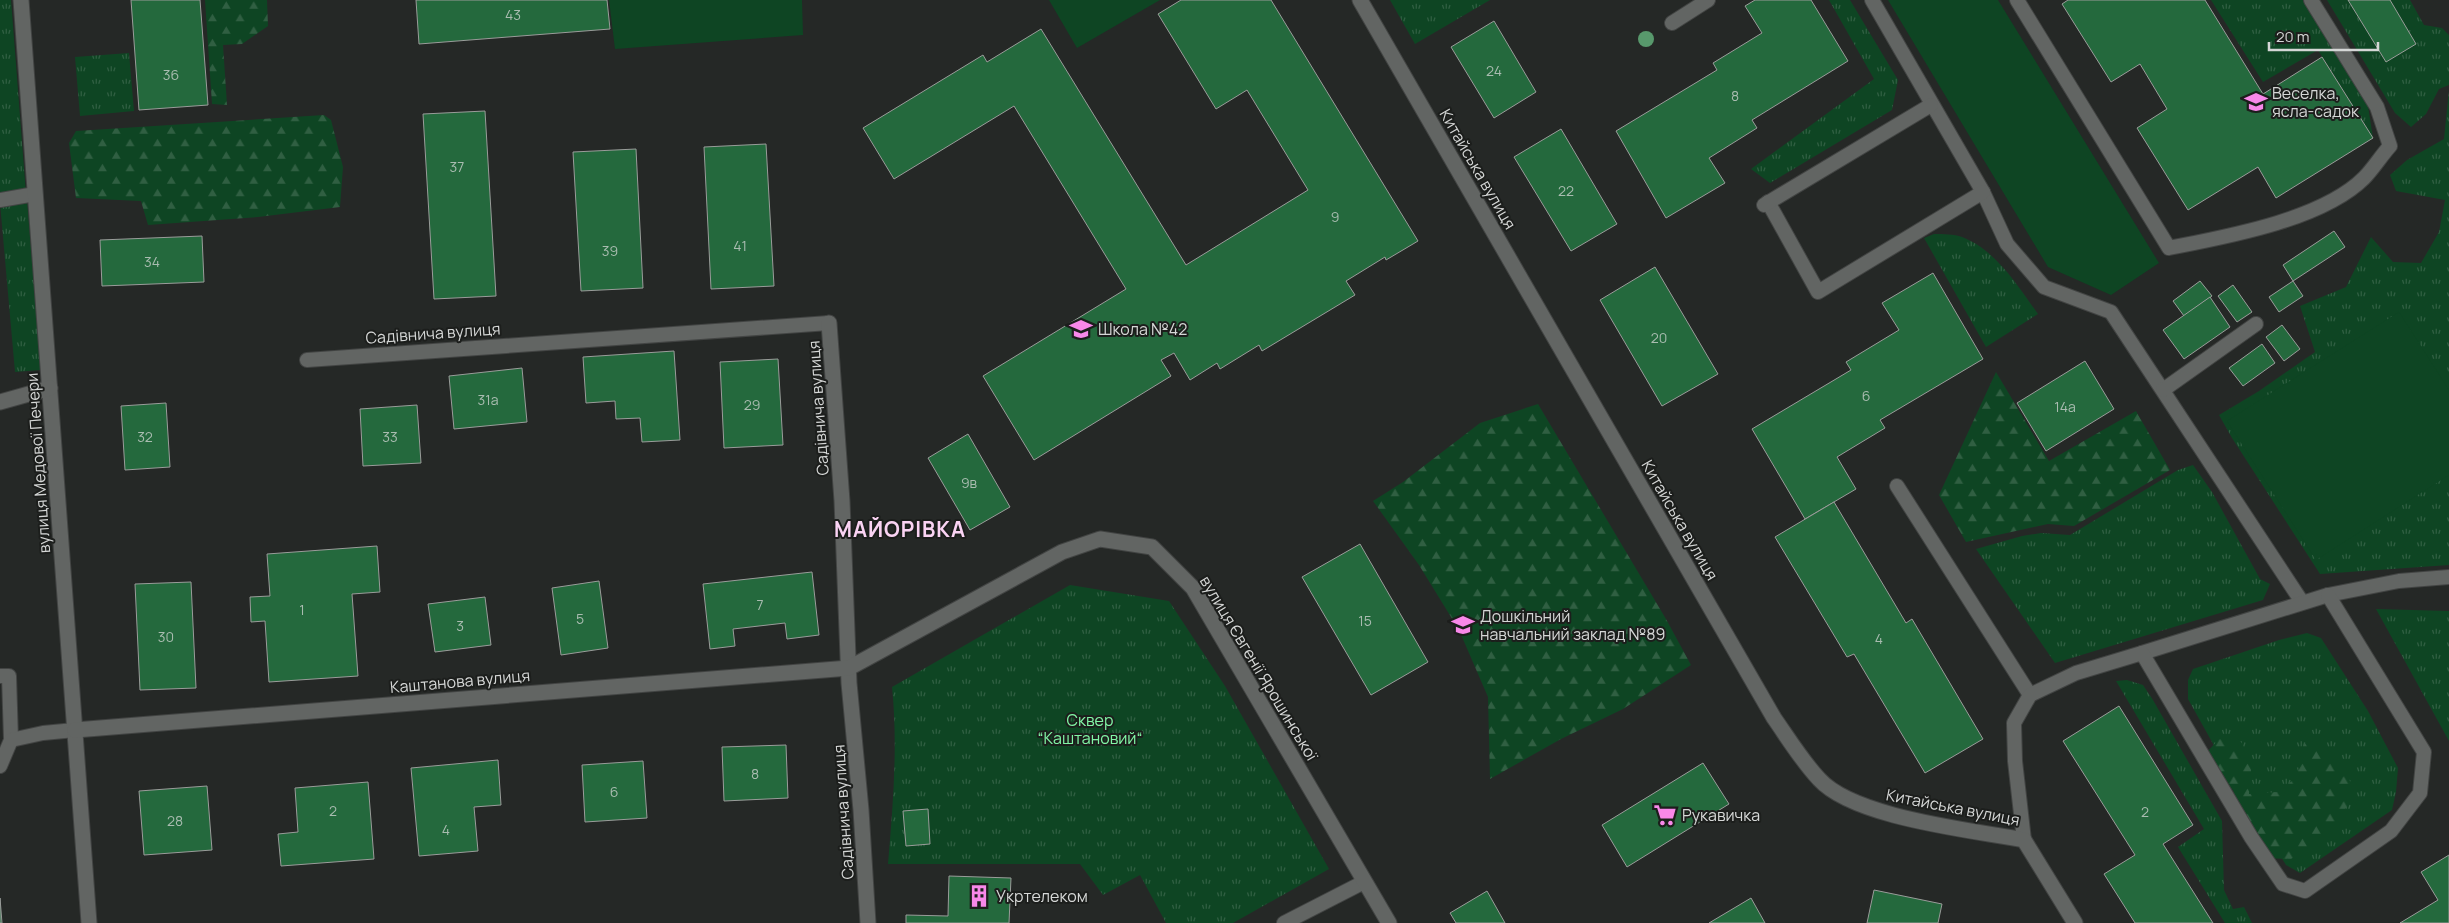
<svg xmlns="http://www.w3.org/2000/svg" width="2449" height="923" viewBox="0 0 2449 923" font-family="Manrope,sans-serif">
<style>
.grass{fill:url(#grass-tufts)}
.forest{fill:url(#forest-firs)}
.garden{fill:#0e4523}
.building{fill:#24693d;stroke:#9a9c9a}
.lines{fill:none;stroke-linecap:round;stroke-linejoin:round}
.lane-casing{stroke:#424443;stroke-width:16}
.street-casing{stroke:#424443;stroke-width:17}
.lane{stroke:#626563;stroke-width:14}
.street{stroke:#626563;stroke-width:15}
.tree{fill:#58996c}
.labels{text-anchor:middle;dominant-baseline:central;stroke-width:4;stroke-linejoin:round;paint-order:stroke}
.number-label{font-size:14px;fill:#a9bcb0}
.poi-label{font-size:16px;fill:#d5d7d6;stroke:#1c1e1c;text-anchor:start}
.street-label{font-size:16px;fill:#d5d7d6;stroke:#1c1e1c}
.park-label{font-size:16px;fill:#81f5a5;stroke:#1c1e1c}
.district-label{font-size:21px;font-weight:bold;letter-spacing:1px;fill:#fad3f3;stroke:#1c1e1c}
</style>
<defs>
<pattern id="grass-tufts" width="24" height="20" patternUnits="userSpaceOnUse" patternTransform="scale(1.25)"><rect width="24" height="20" fill="#0e4523"/><path d="M3 7l-1-3M5 7V3M7 7l1-3M15 17l-1-3M17 17v-4M19 17l1-3" fill="none" stroke="#305f42"/></pattern>
<pattern id="forest-firs" width="22" height="20" patternUnits="userSpaceOnUse" patternTransform="scale(1.25)"><rect width="22" height="20" fill="#0e4523"/><path d="M5 1l3.5 6h-7zM16 11l3.5 6h-7z" fill="#305f42"/></pattern>
</defs>
<rect width="100%" height="100%" fill="#252826"/>
<g class="grass">
<polygon points="0,0 11,0 26,194 0,196"/>
<polygon points="1390,0 1490,0 1415,44"/>
<polygon points="1829,0 1850,0 1898,80 1892,110 1770,183 1751,169 1874,79"/>
<polygon points="2211,0 2303,0 2368,106 2373,138 2318,50 2263,82"/>
<polygon points="2327,0 2410,0 2424,25 2442,28 2449,35 2449,85 2439,89 2426,114 2411,127 2395,113"/>
<polygon points="129,53 134,111 80,116 75,57"/>
<polygon points="2449,90 2449,565 2320,574 2232,438 2219,415 2259,391 2315,352 2300,306 2346,287 2371,237 2393,262 2421,263 2439,232 2445,200 2396,191 2390,175 2407,160 2444,139"/>
<polygon points="27,200 41,370 15,372 0,203"/>
<path d="M1934,234C1943,234 1954,234 1962,237C1996,250 2017,285 2038,314L1986,347L1924,238Z"/>
<polygon points="2193,465 2212,492 2260,579 2270,584 2263,600 2055,663 1976,549 2022,536 2041,533 2070,535 2178,470"/>
<path d="M1070,585L1169,601L1225,686L1329,869L1233,923H1166L1140,875L1103,895L1080,864H888C893,805 898,746 892,687Z"/>
<polygon points="2376,609 2449,611 2449,741"/>
<polygon points="2307,633 2321,638 2368,711 2398,768 2396,792 2392,810 2300,873 2286,865 2231,776 2188,699 2188,680 2193,669 2279,640"/>
<polygon points="2127,680 2143,685 2153,700 2222,821 2224,890 2233,909 2244,907 2252,923 2225,923 2178,847 2204,829 2116,681"/>
</g>
<g class="forest">
<polygon points="205,0 267,0 268,26 242,44 223,45 227,105 212,104"/>
<polygon points="324,115 331,120 343,167 340,207 258,217 148,225 141,201 76,198 69,143 76,131"/>
<polygon points="1996,372 2049,461 2136,411 2170,470 2074,526 2048,524 1966,542 1939,495"/>
<polygon points="1538,404 1666,619 1691,665 1623,709 1561,739 1490,779 1488,697 1459,630 1419,565 1373,501 1403,482 1480,423"/>
<polygon points="2219,739 2241,742 2252,758 2249,794 2278,792 2297,777 2304,742 2329,748 2350,781 2349,804 2319,842 2291,859 2264,858 2243,822 2233,790 2213,770 2208,751"/>
</g>
<g class="garden">
<polygon points="609,0 802,0 803,35 615,49"/>
<polygon points="1049,0 1160,0 1077,48"/>
<polygon points="1888,0 1998,0 2159,263 2111,295 2048,267"/>
<polygon points="2399,312 2449,390 2449,475 2316,560 2227,421"/>
</g>
<g class="building">
<polygon points="131,0 200,0 208,105 139,110"/>
<polygon points="416,0 607,0 610,29 419,44"/>
<polygon points="1181,0 1271,0 1418,241 1386,260 1385,257 1346,281 1355,295 1262,351 1259,345 1220,369 1217,363 1190,380 1174,353 1161,360 1171,376 1034,460 983,376 1126,289 1014,106 894,179 863,128 983,55 987,62 1041,29 1186,265 1308,190 1247,90 1216,109 1158,14"/>
<polygon points="1755,0 1811,0 1848,61 1752,120 1757,128 1709,158 1725,183 1666,218 1616,131 1717,70 1713,63 1762,33 1745,6"/>
<polygon points="2068,0 2205,0 2263,94 2322,57 2373,138 2276,198 2258,167 2188,210 2137,128 2167,109 2140,64 2111,82 2062,4"/>
<polygon points="2348,0 2390,0 2416,44 2386,62"/>
<polygon points="1494,21 1536,92 1494,118 1451,47"/>
<polygon points="485,111 496,296 434,299 423,114"/>
<polygon points="1561,129 1617,224 1571,251 1514,157"/>
<polygon points="766,144 774,286 711,289 704,147"/>
<polygon points="636,149 643,288 581,291 573,152"/>
<polygon points="2334,231 2345,247 2293,281 2283,265"/>
<polygon points="202,236 204,282 102,286 100,240"/>
<polygon points="1655,267 1718,374 1662,406 1600,300"/>
<polygon points="1933,273 1983,359 1880,420 1885,428 1837,457 1856,489 1805,519 1752,429 1851,370 1846,362 1899,330 1882,303"/>
<polygon points="2200,281 2212,296 2184,316 2173,301"/>
<polygon points="2293,281 2303,296 2279,312 2269,297"/>
<polygon points="2233,285 2252,312 2237,322 2218,296"/>
<polygon points="2210,297 2230,327 2184,359 2163,330"/>
<polygon points="2282,325 2300,349 2284,361 2266,337"/>
<polygon points="2262,344 2275,363 2243,386 2229,368"/>
<polygon points="674,351 680,440 642,442 640,418 616,419 615,401 586,403 583,357"/>
<polygon points="778,359 783,445 724,448 720,362"/>
<polygon points="2085,361 2114,409 2046,451 2017,403"/>
<polygon points="522,368 527,422 454,429 449,376"/>
<polygon points="166,403 170,467 125,470 121,406"/>
<polygon points="417,405 421,463 363,466 360,409"/>
<polygon points="968,434 1010,507 970,530 928,458"/>
<polygon points="1834,502 1906,623 1912,619 1983,739 1925,773 1854,654 1847,657 1775,537"/>
<polygon points="1360,544 1428,662 1371,695 1302,577"/>
<polygon points="377,546 380,592 352,594 358,676 269,682 265,621 251,622 250,597 270,596 267,554"/>
<polygon points="812,572 819,635 787,639 785,623 733,629 735,646 710,649 703,584"/>
<polygon points="599,581 608,648 561,655 552,588"/>
<polygon points="191,582 196,688 140,690 135,584"/>
<polygon points="485,597 491,645 435,652 428,604"/>
<polygon points="2119,706 2193,825 2163,844 2213,923 2135,923 2104,874 2135,855 2063,741"/>
<polygon points="786,745 788,798 724,801 722,747"/>
<polygon points="498,760 501,805 474,807 478,851 419,856 411,768"/>
<polygon points="643,761 647,818 585,822 582,765"/>
<polygon points="1703,763 1729,804 1627,867 1602,825"/>
<polygon points="368,782 374,859 281,866 278,834 298,832 295,788"/>
<polygon points="207,786 212,850 144,855 139,791"/>
<polygon points="928,809 930,844 906,846 903,811"/>
<polygon points="2449,855 2449,923 2400,923 2438,900 2421,872"/>
<polygon points="949,876 1011,878 1009,923 906,923 906,915 948,916"/>
<polygon points="1874,890 1942,904 1938,923 1867,923"/>
<polygon points="1487,891 1505,923 1456,923 1450,913"/>
<polygon points="0,898 2,923 0,923"/>
<polygon points="1751,898 1765,923 1709,923"/>
</g>
<g class="lines">
<defs>
<g id="lane">
<polyline points="1872,0 1983,192 2007,244 2044,287 2111,312 2302,602"/>
<path d="M2017,0L2169,248C2225,237 2322,220 2364,178C2373,169 2381,156 2390,146L2377,107L2311,0"/>
<polyline points="1672,23 1708,0"/>
<polyline points="0,200 35,194"/>
<polyline points="1768,202 1818,292 1983,192"/>
<polyline points="1764,205 1931,105"/>
<polyline points="307,360 829,323"/>
<polyline points="2163,390 2256,324"/>
<polyline points="1897,486 2030,695"/>
<polyline points="2142,653 2328,595 2399,581 2449,577"/>
<polyline points="0,676 9,676 11,740"/>
<polyline points="0,766 11,740 43,733 75,730"/>
<polyline points="2024,840 2015,761 2014,723 2030,695 2076,673 2142,653 2251,837 2283,884 2305,891 2391,831 2420,793 2424,752 2328,595"/>
<polyline points="1284,923 1364,882"/>
</g>
<g id="street">
<polyline points="21,0 89,923"/>
<path d="M1360,0L1774,718C1788,738 1802,761 1819,779C1854,818 1972,830 2024,840L2075,923"/>
<polyline points="829,323 842,501 849,683 861,810 868,923"/>
<polyline points="0,402 50,388"/>
<polyline points="75,730 849,668 1062,552 1100,539 1152,547 1193,588 1389,923"/>
</g>
</defs>
<use href="#lane" class="lane-casing"/>
<use href="#street" class="street-casing"/>
<use href="#lane" class="lane"/>
<use href="#street" class="street"/>
</g>
<circle class="tree" cx="1646" cy="39" r="8"/>
<defs>
<symbol id="school-bare" viewBox="-9 -9 18 18"><path d="M0-5L7-2L0 1L-7-2ZM-4 1L0 2.5L4 1V4Q0 6-4 4Z" fill="#f888e9" stroke="#1c1e1c" stroke-width="2.5" paint-order="stroke"/></symbol>
<symbol id="supermarket-bare" viewBox="-9 -9 18 18"><path d="M-6-5.5h2.5l.6 2H6L4.5 2H-2.5L-4.4-4H-6ZM-1.5 3.2a1.3 1.3 0 1 0 .1 0ZM3 3.2a1.3 1.3 0 1 0 .1 0Z" fill="#f888e9" stroke="#1c1e1c" stroke-width="2.5" paint-order="stroke"/></symbol>
<symbol id="building-bare" viewBox="-9 -9 18 18"><path d="M-4-6H4V6H1V3H-1V6H-4ZM-2.5-4.3h1.7v1.8h-1.7ZM.8-4.3h1.7v1.8H.8ZM-2.5-1h1.7V.8h-1.7ZM.8-1h1.7V.8H.8Z" fill="#f888e9" stroke="#1c1e1c" stroke-width="2.5" paint-order="stroke"/></symbol>
</defs>
<g fill-rule="evenodd">
<use href="#school-bare" x="2240" y="86" width="32" height="32"/>
<use href="#school-bare" x="1065" y="313" width="32" height="32"/>
<use href="#school-bare" x="1447" y="609" width="32" height="32"/>
<use href="#supermarket-bare" x="1649" y="799" width="32" height="32"/>
<use href="#building-bare" x="963" y="880" width="32" height="32"/>
</g>
<g class="labels">
<g class="number-label">
<text x="513" y="14">43</text>
<text x="1494" y="70">24</text>
<text x="171" y="74">36</text>
<text x="1735" y="95">8</text>
<text x="457" y="166">37</text>
<text x="1566" y="190">22</text>
<text x="1335" y="216">9</text>
<text x="740" y="245">41</text>
<text x="610" y="250">39</text>
<text x="152" y="261">34</text>
<text x="1659" y="337">20</text>
<text x="1866" y="395">6</text>
<text x="488" y="399">31а</text>
<text x="752" y="404">29</text>
<text x="2065" y="406">14а</text>
<text x="145" y="436">32</text>
<text x="390" y="436">33</text>
<text x="969" y="482">9в</text>
<text x="760" y="604">7</text>
<text x="302" y="609">1</text>
<text x="580" y="618">5</text>
<text x="1365" y="620">15</text>
<text x="460" y="625">3</text>
<text x="166" y="636">30</text>
<text x="1879" y="638">4</text>
<text x="755" y="773">8</text>
<text x="614" y="791">6</text>
<text x="333" y="810">2</text>
<text x="2145" y="811">2</text>
<text x="175" y="820">28</text>
<text x="446" y="829">4</text>
</g>
<g class="poi-label">
<text x="2272" y="93">Веселка,<tspan x="2272" dy="18">ясла-садок</tspan></text>
<text x="1098" y="329">Школа №42</text>
<text x="1480" y="616">Дошкільний<tspan x="1480" dy="18">навчальний заклад №89</tspan></text>
<text x="1682" y="815">Рукавичка</text>
<text x="996" y="896">Укртелеком</text>
</g>
<g class="street-label">
<text transform="translate(1478 169) rotate(60)">Китайська вулиця</text>
<text transform="translate(433 333) rotate(-4)">Садівнича вулиця</text>
<text transform="translate(818 408) rotate(-94)">Садівнича вулиця</text>
<text transform="translate(38 463) rotate(-94)">вулиця Медової Печери</text>
<text transform="translate(1680 520) rotate(60)">Китайська вулиця</text>
<text transform="translate(1259 668) rotate(59)">вулиця Євгенії Ярошинської</text>
<text transform="translate(460 681) rotate(-5)">Каштанова вулиця</text>
<text transform="translate(1953 807) rotate(11)">Китайська вулиця</text>
<text transform="translate(843 812) rotate(-94)">Садівнича вулиця</text>
</g>
<g class="park-label">
<text x="1090" y="720">Сквер<tspan x="1090" dy="18">“Каштановий“</tspan></text>
</g>
<g class="district-label">
<text x="900" y="529">МАЙОРІВКА</text>
</g>
</g>
<path d="M2269 42v8h109v-8" fill="none" stroke="#d5d7d6" stroke-width="2.5"/>
<text x="2276" y="42" font-size="15" fill="#d5d7d6" stroke="#1c1e1c" stroke-width="4" paint-order="stroke">20 m</text>
</svg>
